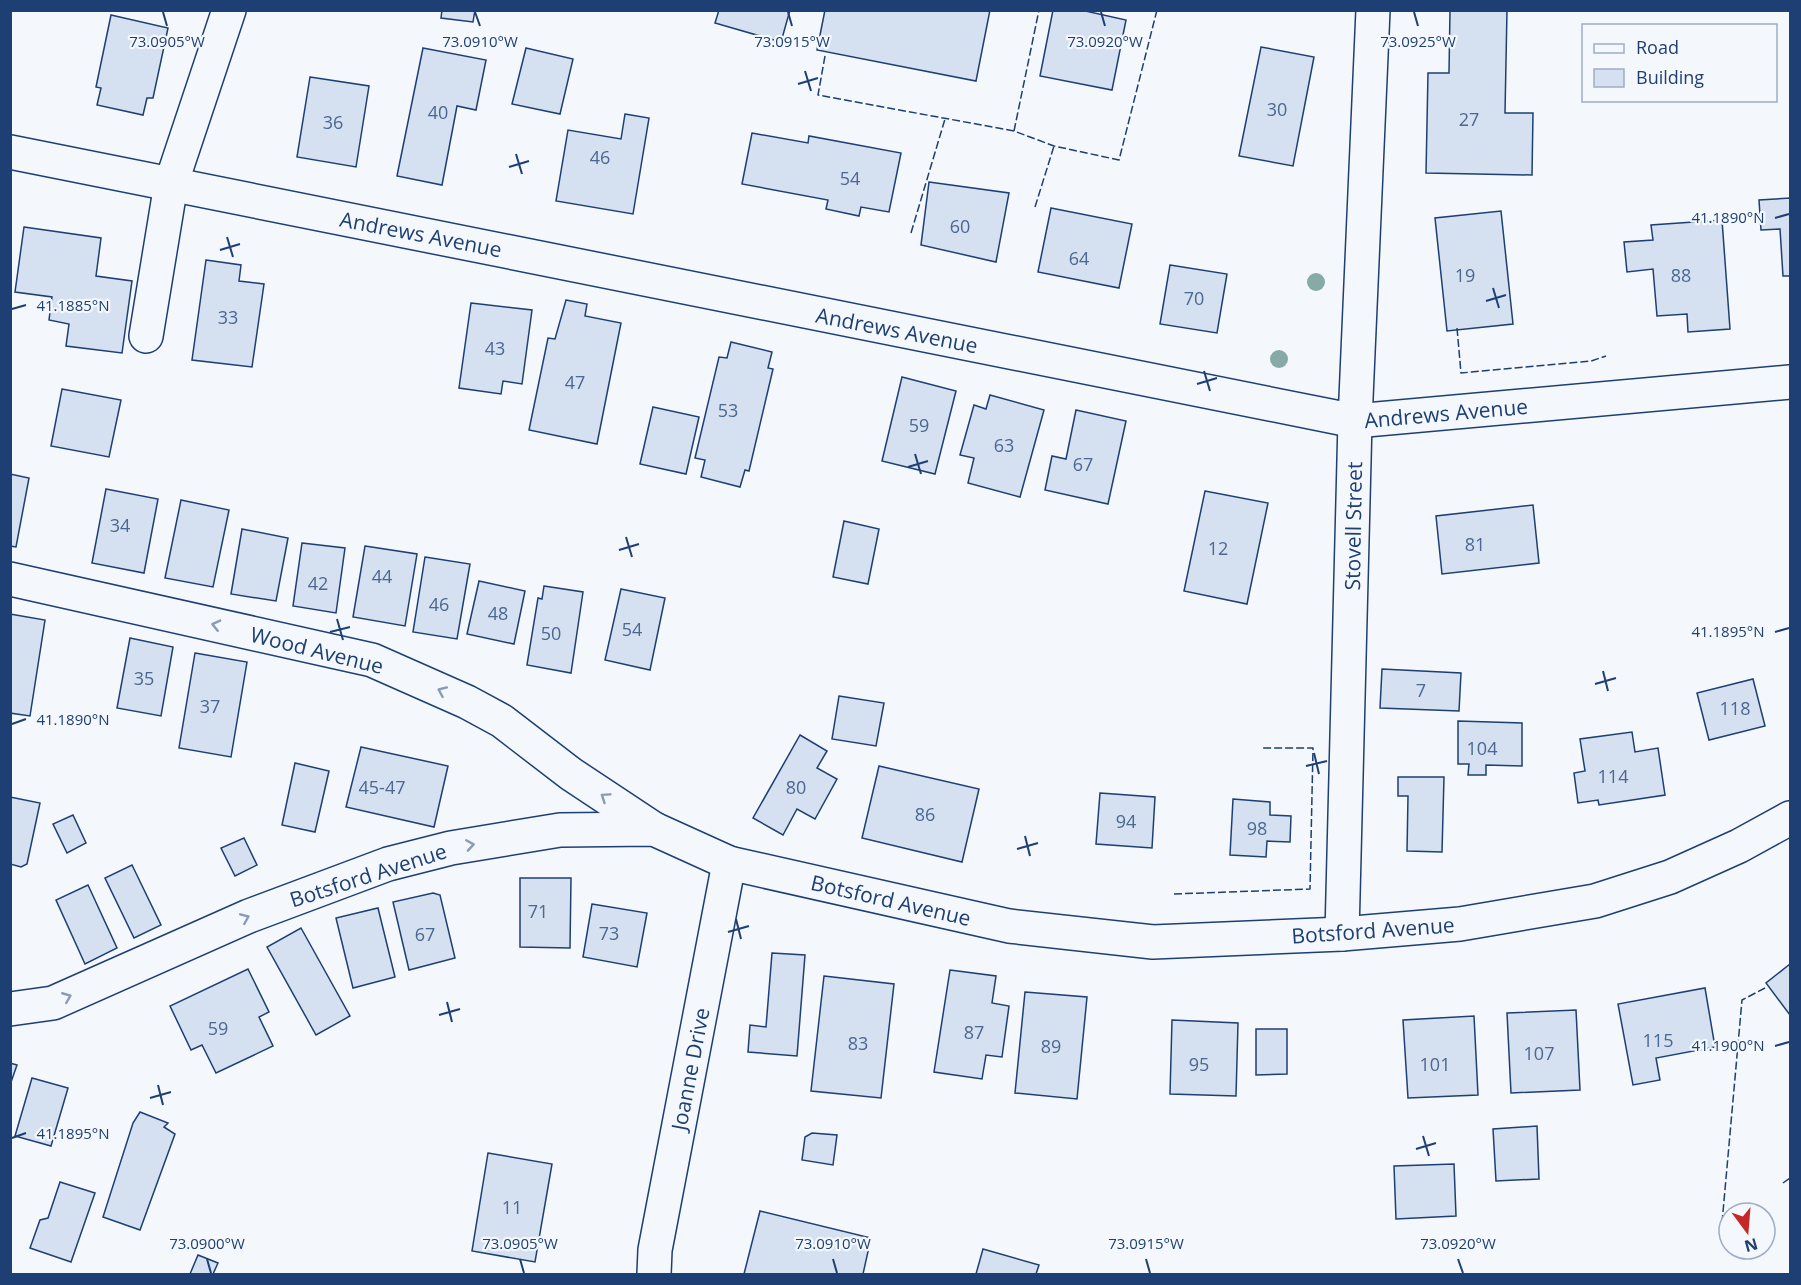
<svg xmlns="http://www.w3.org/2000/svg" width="1801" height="1285" viewBox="0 0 1801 1285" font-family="'Open Sans',sans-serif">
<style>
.building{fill:#d5e0f0;stroke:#1d3f73;stroke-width:1.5}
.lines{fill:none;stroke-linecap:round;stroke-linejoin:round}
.minor-casing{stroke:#1d3f73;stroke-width:36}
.minor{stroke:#f4f7fb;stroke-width:33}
.fence{stroke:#1d3f73;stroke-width:1.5;stroke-dasharray:8 3;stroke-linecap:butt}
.tree{fill:#86aba6}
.oneway{stroke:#889bb7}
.ticks{fill:none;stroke:#1d3f73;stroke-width:2}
.labels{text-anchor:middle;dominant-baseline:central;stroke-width:4.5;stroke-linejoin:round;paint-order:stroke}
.number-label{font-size:18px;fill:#4b6792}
.street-label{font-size:21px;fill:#1d3f73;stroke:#f4f7fb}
.ticks-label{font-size:15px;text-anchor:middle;fill:#1d3f73;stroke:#f4f7fb;stroke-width:4.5;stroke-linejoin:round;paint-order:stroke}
</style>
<rect width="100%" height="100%" fill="#f4f7fb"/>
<g class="building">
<polygon points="442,10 475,10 473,22 441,18"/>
<polygon points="719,10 790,10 781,42 715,23"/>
<polygon points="825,10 990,10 976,81 817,50"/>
<polygon points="1053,10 1081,10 1126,20 1112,90 1040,76"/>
<polygon points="1450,10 1507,10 1505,113 1533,113 1532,175 1426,173 1428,73 1449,73"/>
<polygon points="111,15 168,28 153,98 147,98 143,115 97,105 101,88 96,87"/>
<polygon points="1261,47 1314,57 1293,166 1239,156"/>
<polygon points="423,48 486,60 476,110 457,106 442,185 397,176"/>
<polygon points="526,48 573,59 560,114 512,104"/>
<polygon points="310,77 369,86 356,167 297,157"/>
<polygon points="625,114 649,118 633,214 556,201 568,130 621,139"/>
<polygon points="752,133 808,143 809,136 901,153 889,212 861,207 859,216 826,209 828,200 742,184"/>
<polygon points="929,182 1009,193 996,262 921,245"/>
<polygon points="1790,198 1790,276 1783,276 1780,229 1761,230 1759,200"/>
<polygon points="1051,208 1132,224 1119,288 1038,272"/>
<polygon points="1501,211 1513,324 1447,331 1435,218"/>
<polygon points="1722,220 1730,329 1688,332 1687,314 1657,316 1653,269 1627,272 1624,242 1653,240 1651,225"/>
<polygon points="24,227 101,238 96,276 132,281 122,353 66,346 69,324 49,320 52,297 15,292"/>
<polygon points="206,260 241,265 239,281 264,284 252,367 192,360"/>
<polygon points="1170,265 1227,274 1217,333 1160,324"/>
<polygon points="566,300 587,304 585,316 621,323 597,444 529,430 548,338 555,339"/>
<polygon points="471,303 532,310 522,384 503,381 501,394 459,388"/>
<polygon points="731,342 772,352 768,368 773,369 749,471 745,470 740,487 701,477 705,460 695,458 719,357 727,358"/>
<polygon points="902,377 956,391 935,474 882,461"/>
<polygon points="62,389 121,400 109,457 51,446"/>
<polygon points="990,395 1044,410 1020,497 968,483 974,458 960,455 974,405 986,409"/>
<polygon points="653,407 699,417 686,474 640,464"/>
<polygon points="1076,410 1126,421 1108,504 1045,490 1052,456 1066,459"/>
<polygon points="10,474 29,478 16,547 10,546"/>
<polygon points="106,489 158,499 144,573 92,563"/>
<polygon points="1205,491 1268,503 1247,604 1184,591"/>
<polygon points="181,500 229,510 213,587 165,578"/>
<polygon points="1533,505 1539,563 1442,574 1436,516"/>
<polygon points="844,521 879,529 868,584 833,577"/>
<polygon points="242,529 288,538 276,601 231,594"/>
<polygon points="302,543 345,548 336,613 293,606"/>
<polygon points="365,546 417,554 405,626 353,617"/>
<polygon points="425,557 470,564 457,639 413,632"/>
<polygon points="479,581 525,591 514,644 467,634"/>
<polygon points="544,586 583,592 571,673 527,665 538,598 542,599"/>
<polygon points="621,589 665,598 650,670 605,660"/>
<polygon points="10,614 45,620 30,716 10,713"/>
<polygon points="130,638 173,647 161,716 117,708"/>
<polygon points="195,653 247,662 231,757 179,748"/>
<polygon points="1382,669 1461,673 1459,711 1380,708"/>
<polygon points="1753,679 1765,726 1709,740 1697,693"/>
<polygon points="839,696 884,703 876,746 832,739"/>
<polygon points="1458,721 1522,723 1522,766 1486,765 1486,775 1468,775 1469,764 1458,764"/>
<polygon points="1632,732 1635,752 1658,748 1665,795 1599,805 1598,800 1578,803 1574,773 1585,771 1580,739"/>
<polygon points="800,735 827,751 817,768 837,779 815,819 797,809 783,835 753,818"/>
<polygon points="361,747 448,766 434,827 346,807"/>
<polygon points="295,763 329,771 315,832 282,825"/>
<polygon points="879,766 979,789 962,862 862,838"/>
<polygon points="1398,777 1444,777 1442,852 1407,851 1408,796 1398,796"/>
<polygon points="1100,793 1155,797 1152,848 1096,844"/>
<polygon points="10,797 40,803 27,864 21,867 10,864"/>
<polygon points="1233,799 1270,802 1270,815 1291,816 1290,842 1267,841 1266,857 1230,855"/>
<polygon points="73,815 86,843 67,853 53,824"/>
<polygon points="244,838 257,865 235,876 221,848"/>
<polygon points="132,865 161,925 134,938 105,878"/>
<polygon points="520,878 571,878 570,948 520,947"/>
<polygon points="88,885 117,948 85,964 56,900"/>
<polygon points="433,893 440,895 455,958 409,970 393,902"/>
<polygon points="592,904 647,913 637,967 583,957"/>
<polygon points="378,908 395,977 353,988 336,918"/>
<polygon points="301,928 350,1016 316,1035 267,947"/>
<polygon points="772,953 805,955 797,1056 748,1052 750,1025 766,1027"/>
<polygon points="1790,964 1790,1015 1766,983"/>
<polygon points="248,969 269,1012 259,1017 273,1046 216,1073 202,1045 191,1050 170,1006"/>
<polygon points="950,970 996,976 992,1003 1009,1006 1002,1057 986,1055 982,1079 934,1072"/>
<polygon points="824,976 894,984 881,1098 811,1091"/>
<polygon points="1705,988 1715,1047 1656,1058 1660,1080 1633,1085 1618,1004"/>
<polygon points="1025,992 1087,997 1077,1099 1015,1093"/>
<polygon points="1576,1010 1580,1090 1511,1093 1507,1013"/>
<polygon points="1474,1016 1478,1095 1408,1098 1403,1020"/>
<polygon points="1172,1020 1238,1023 1236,1096 1170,1094"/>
<polygon points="1256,1029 1287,1029 1287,1074 1256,1075"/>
<polygon points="10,1063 17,1065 10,1085"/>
<polygon points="32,1078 68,1088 51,1146 15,1136"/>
<polygon points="140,1112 168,1123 164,1127 175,1134 140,1230 103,1217 133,1123"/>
<polygon points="1537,1126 1539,1179 1496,1181 1493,1129"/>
<polygon points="812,1133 837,1135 833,1165 802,1160 805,1137"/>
<polygon points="488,1153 552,1164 535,1262 472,1251"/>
<polygon points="1454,1164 1456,1216 1396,1219 1394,1166"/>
<polygon points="60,1182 95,1193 71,1262 30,1248 40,1220 48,1218"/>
<polygon points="760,1211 871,1238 863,1274 744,1274"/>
<polygon points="983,1249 1039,1265 1036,1274 976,1274"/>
<polygon points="198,1255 218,1263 213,1274 190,1274"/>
</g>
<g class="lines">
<defs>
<g id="minor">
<polyline points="10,152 1355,421 1790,382"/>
<polyline points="146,336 171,184 229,10"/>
<polyline points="10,579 372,660 467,702 502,721 571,774 654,829"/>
<polyline points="1342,934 1355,421 1373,10"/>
<polyline points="10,1009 53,1003 249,916 388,864 451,848 560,830 654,829 729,863 1009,926 1153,942 1342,934 1460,924 1595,901 1670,877 1739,846 1790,818"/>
<polyline points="654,1274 655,1250 729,863"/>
</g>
</defs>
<use href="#minor" class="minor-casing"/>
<use href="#minor" class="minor"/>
<g class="fence">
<polyline points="825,56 818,95 1014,131 1054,146 1119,160 1157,10"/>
<polyline points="1014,131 1039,10"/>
<polyline points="1035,207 1054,146"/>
<polyline points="911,233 945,119"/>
<polyline points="1457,328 1461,373 1591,361 1606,356"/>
<polyline points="1174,894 1310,889 1313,748 1261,748"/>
<polyline points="1783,1183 1790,1178"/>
<polyline points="1722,1223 1742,1000 1765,988"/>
</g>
</g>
<g class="tree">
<circle cx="1316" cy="282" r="9"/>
<circle cx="1279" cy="359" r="9"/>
</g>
<defs><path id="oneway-chevron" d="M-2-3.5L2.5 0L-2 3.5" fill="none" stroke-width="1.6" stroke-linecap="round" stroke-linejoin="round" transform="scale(1.5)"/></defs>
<g class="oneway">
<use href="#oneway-chevron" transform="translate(216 625) rotate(-167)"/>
<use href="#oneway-chevron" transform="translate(442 691) rotate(-156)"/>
<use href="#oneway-chevron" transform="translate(605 797) rotate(-146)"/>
<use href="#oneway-chevron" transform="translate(470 845) rotate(-9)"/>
<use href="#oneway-chevron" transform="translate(245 918) rotate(-23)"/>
<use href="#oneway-chevron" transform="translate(67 997) rotate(-22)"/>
</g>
<path class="ticks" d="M163,12L167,26M475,12L480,26M788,12L792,26M1101,12L1105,26M1414,12L1418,26M805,71L811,91M798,84L818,78M516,154L522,174M509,167L529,161M1775,218L1789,214M227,237L233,257M220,250L240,244M1493,288L1499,308M1486,301L1506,295M12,309L26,305M1204,371L1210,391M1197,384L1217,378M915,454L921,474M908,467L928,461M626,537L632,557M619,550L639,544M337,619L343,640M330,632L350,627M1775,632L1789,628M1603,671L1608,691M1595,684L1616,678M12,724L26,719M1314,753L1319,774M1306,766L1327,761M1025,836L1030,856M1017,849L1038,843M736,919L741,939M728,932L749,926M447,1002L452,1022M439,1015L460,1009M1775,1046L1789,1042M158,1085L163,1105M150,1098L171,1092M1423,1136L1429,1156M12,1138L26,1133M1416,1149L1436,1143M207,1259L211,1273M520,1259L524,1273M833,1259L837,1273M1146,1259L1150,1273M1458,1259L1463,1273"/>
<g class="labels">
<g class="number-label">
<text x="1277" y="109">30</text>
<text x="438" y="112">40</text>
<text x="1469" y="119">27</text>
<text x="333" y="122">36</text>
<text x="600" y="157">46</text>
<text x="850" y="178">54</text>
<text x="960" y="226">60</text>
<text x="1079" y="258">64</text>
<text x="1465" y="275">19</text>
<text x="1681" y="275">88</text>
<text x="1194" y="298">70</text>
<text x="228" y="317">33</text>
<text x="495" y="348">43</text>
<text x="575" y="382">47</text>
<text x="728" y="410">53</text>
<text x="919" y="425">59</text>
<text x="1004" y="445">63</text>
<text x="1083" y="464">67</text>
<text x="120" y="525">34</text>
<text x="1475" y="544">81</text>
<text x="1218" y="548">12</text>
<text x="382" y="576">44</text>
<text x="318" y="583">42</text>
<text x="439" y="604">46</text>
<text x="498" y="613">48</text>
<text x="632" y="629">54</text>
<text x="551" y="633">50</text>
<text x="144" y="678">35</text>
<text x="1421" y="690">7</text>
<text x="210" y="706">37</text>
<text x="1735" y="708">118</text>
<text x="1482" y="748">104</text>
<text x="1613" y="776">114</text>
<text x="382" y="787">45-47</text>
<text x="796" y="787">80</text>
<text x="925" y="814">86</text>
<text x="1126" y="821">94</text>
<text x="1257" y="828">98</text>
<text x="538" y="911">71</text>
<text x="609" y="933">73</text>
<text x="425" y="934">67</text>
<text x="218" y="1028">59</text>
<text x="974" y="1032">87</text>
<text x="1658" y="1040">115</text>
<text x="858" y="1043">83</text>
<text x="1051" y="1046">89</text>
<text x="1539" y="1053">107</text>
<text x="1199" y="1064">95</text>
<text x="1435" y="1064">101</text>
<text x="512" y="1207">11</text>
</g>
<g class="street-label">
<text transform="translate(421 234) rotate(11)">Andrews Avenue</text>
<text transform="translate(897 330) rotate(11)">Andrews Avenue</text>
<text transform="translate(1446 413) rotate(-5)">Andrews Avenue</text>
<text transform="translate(1353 526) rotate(-89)">Stovell Street</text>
<text transform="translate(317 650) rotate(14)">Wood Avenue</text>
<text transform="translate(368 875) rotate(-18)">Botsford Avenue</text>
<text transform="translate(891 900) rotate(13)">Botsford Avenue</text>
<text transform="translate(1373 930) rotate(-4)">Botsford Avenue</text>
<text transform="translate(690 1069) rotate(-79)">Joanne Drive</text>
</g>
</g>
<g class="ticks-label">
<text x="167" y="47">73.0905°W</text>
<text x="480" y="47">73.0910°W</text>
<text x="792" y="47">73.0915°W</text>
<text x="1105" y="47">73.0920°W</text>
<text x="1418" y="47">73.0925°W</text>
<text x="1728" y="223">41.1890°N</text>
<text x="73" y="311">41.1885°N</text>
<text x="1728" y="637">41.1895°N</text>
<text x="73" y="725">41.1890°N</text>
<text x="1728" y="1051">41.1900°N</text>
<text x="73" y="1139">41.1895°N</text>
<text x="207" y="1249">73.0900°W</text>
<text x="520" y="1249">73.0905°W</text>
<text x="833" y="1249">73.0910°W</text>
<text x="1146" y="1249">73.0915°W</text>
<text x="1458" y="1249">73.0920°W</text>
</g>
<rect width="1801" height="1285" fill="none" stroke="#1d3f73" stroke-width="24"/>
<rect x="1582" y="24" width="195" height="78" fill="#f4f7fb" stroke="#9eadc5" stroke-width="1.5"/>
<rect x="1594" y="44" width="30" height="9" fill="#f4f7fb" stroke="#9eadc5" stroke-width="1.5"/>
<text x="1636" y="54" font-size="18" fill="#1d3f73">Road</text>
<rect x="1594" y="69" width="30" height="18" fill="#d5e0f0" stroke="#9eadc5" stroke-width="1.5"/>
<text x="1636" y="84" font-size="18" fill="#1d3f73">Building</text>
<g transform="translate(1747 1231) rotate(164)"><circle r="28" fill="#f4f7fb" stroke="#9eadc5" stroke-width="1.5"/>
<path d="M0-4.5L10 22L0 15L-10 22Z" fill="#c62828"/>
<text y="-9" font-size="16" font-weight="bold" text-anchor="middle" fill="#1d3f73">N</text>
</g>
</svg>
